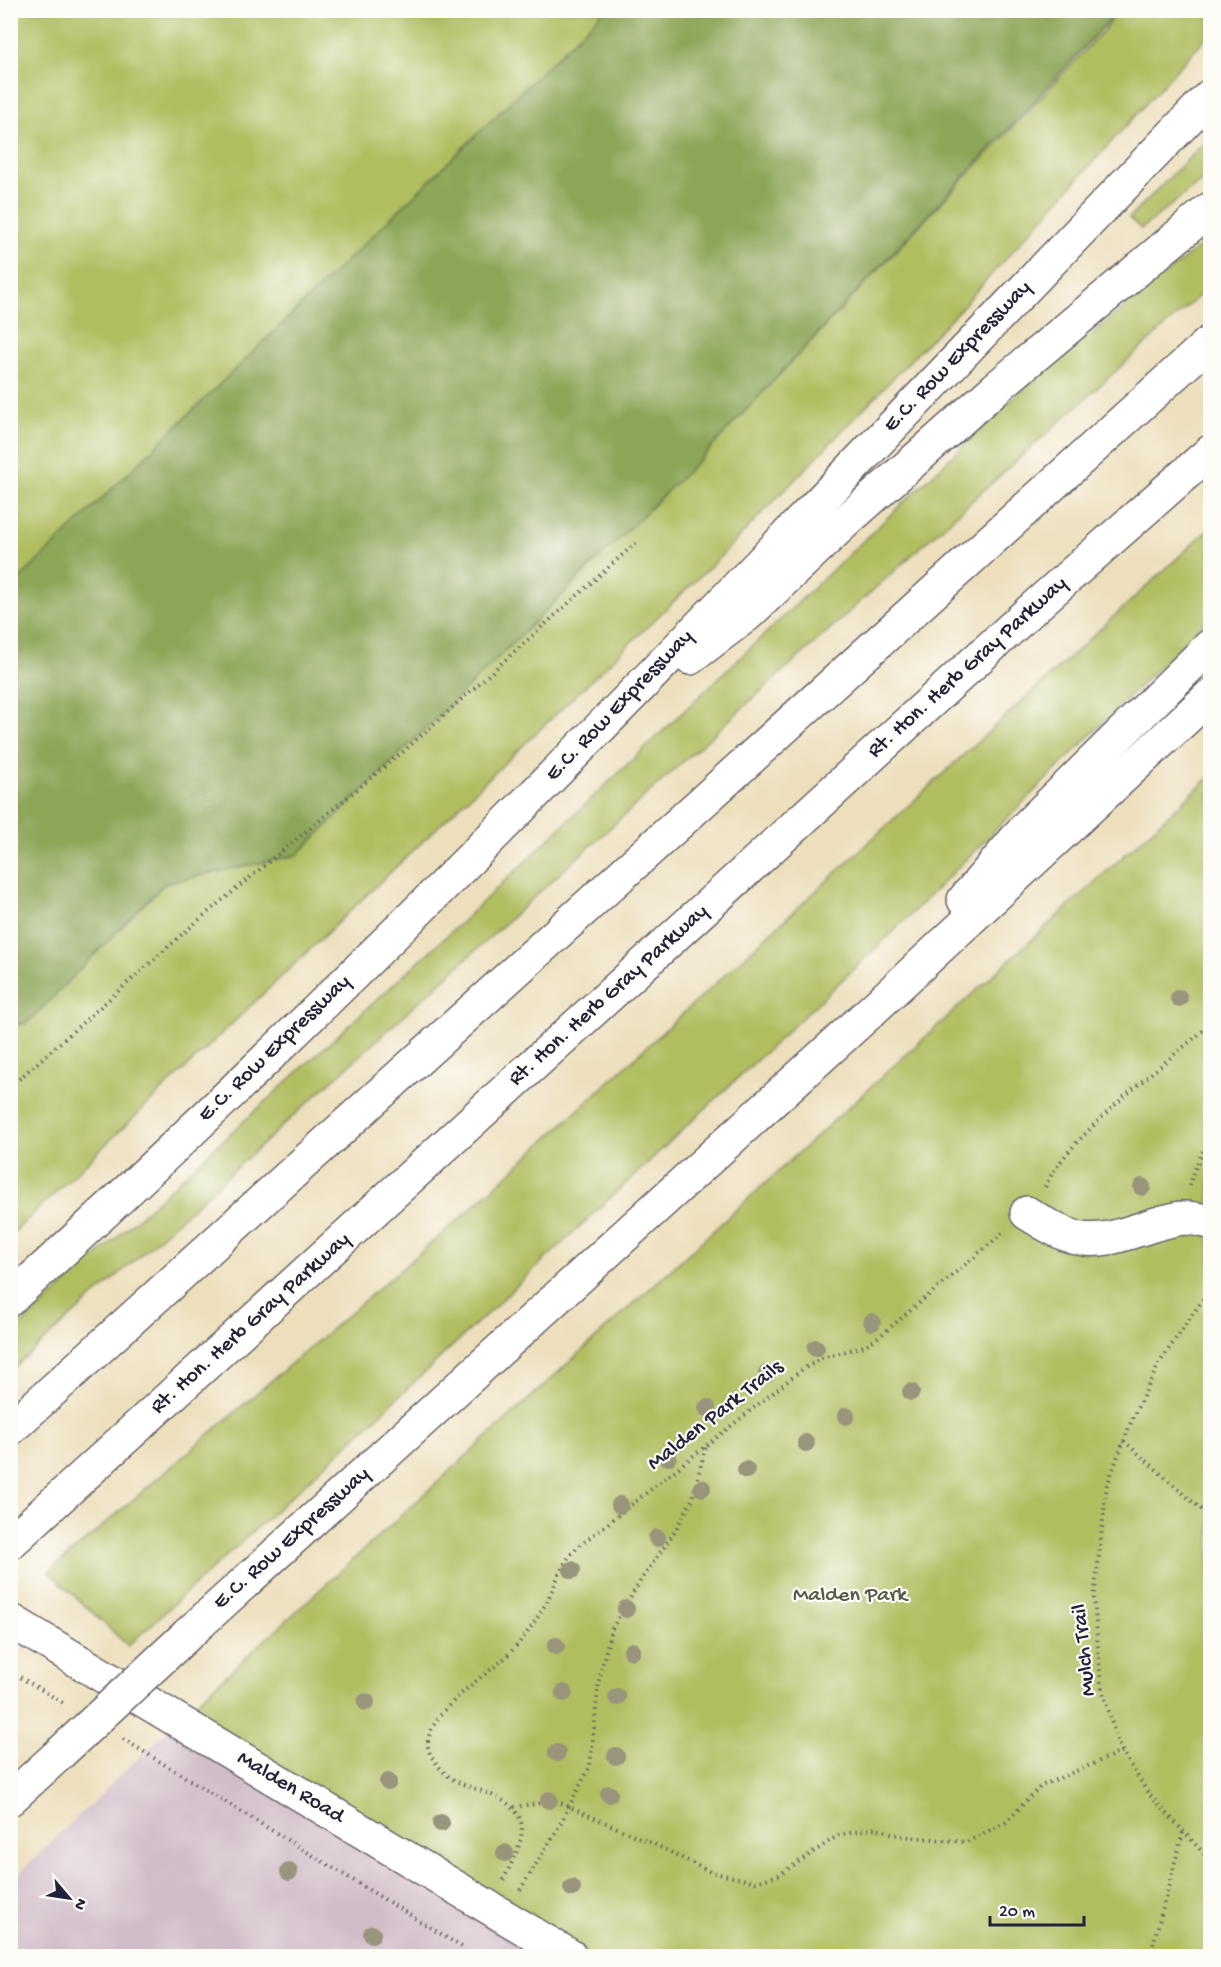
<svg xmlns="http://www.w3.org/2000/svg" width="1221" height="1967" viewBox="0 0 1221 1967" font-family="'Gochi Hand',sans-serif">
<style>
.industrial{fill:#d1bdc9}
.green{fill:#b0be61;stroke:#69704e;stroke-width:1.5}
.forest{fill:#8ca557;stroke:#576449;stroke-width:1.5}
.lines{fill:none;stroke-linecap:round;stroke-linejoin:round}
.minor-casing{stroke:#696468;stroke-width:36}
.major-casing{stroke:#696468;stroke-width:36}
.highway-casing{stroke:#696468;stroke-width:36}
.path{stroke:#696468;stroke-width:4;stroke-dasharray:1.5 4.5;stroke-linecap:butt}
.minor{stroke:#fff;stroke-width:33}
.major{stroke:#fff;stroke-width:33}
.highway{stroke:#fff;stroke-width:33}
.highway-bridge-casing{stroke:#696468;stroke-width:36;stroke-linecap:butt}
.highway-bridge{stroke:#fff;stroke-width:33}
.tree{fill:#99957c}
.labels{text-anchor:middle;dominant-baseline:central;stroke-width:4.5;stroke-linejoin:round;paint-order:stroke}
.street-label{font-size:22px;fill:#22223b;stroke:#fdfcf7}
.park-label{font-size:22px;fill:#545948;stroke:#fdfcf7}
</style>
<rect width="100%" height="100%" fill="#fdfcf7"/>
<filter id="ink" filterUnits="userSpaceOnUse"><feTurbulence type="fractalNoise" baseFrequency=".0167" numOctaves="2"/><feDisplacementMap in="SourceGraphic" scale="12" xChannelSelector="R" yChannelSelector="G"/><feConvolveMatrix kernelMatrix="1 2 1 2 8 2 1 2 1" color-interpolation-filters="sRGB"/></filter>
<filter id="wash" filterUnits="userSpaceOnUse"><feTurbulence type="fractalNoise" baseFrequency=".008" numOctaves="4" result="noise"/><feDisplacementMap in="SourceGraphic" scale="24" xChannelSelector="R" yChannelSelector="G"/><feGaussianBlur stdDeviation="1.35" result="paint"/><feColorMatrix in="noise" values="0 0 0 0 0 0 0 0 0 0 0 0 0 0 0 0 0 1.4 0 .05"/><feComposite in="paint" operator="in"/></filter>
<g filter="url(#wash)">
<rect width="100%" height="100%" fill="#eddfbc"/>
<polygon class="industrial" points="184,1714 581,1956 11,1956 11,1881"/>
<g class="green">
<polygon points="11,11 604,11 11,587"/>
<polygon points="1118,11 1210,11 1210,33 962,307 715,562 11,1235 11,1027 27,1023 165,883 297,855 705,454 1104,30"/>
<polygon points="1210,137 1210,174 1141,229 1129,218"/>
<polygon points="1210,238 1210,286 696,750 136,1259 11,1370 11,1334 453,930 1020,392"/>
<polygon points="1210,528 1210,616 891,934 359,1434 128,1646 49,1572 465,1214"/>
<polygon points="1210,777 1210,1956 581,1956 184,1714"/>
</g>
<polygon class="forest" points="604,11 1118,11 705,454 297,855 165,883 27,1023 11,1025 11,587"/>
</g>
<g filter="url(#ink)">
<g class="lines">
<defs>
<path id="minor" d="M1027,1213C1043,1223 1058,1233 1077,1238C1113,1246 1147,1222 1183,1218C1192,1218 1202,1220 1210,1222"/>
<polyline id="major" points="10,1620 570,1956"/>
<g id="highway">
<polyline points="690,658 748,614 845,522 995,389 1210,209"/>
<polyline points="964,900 1027,826 1210,646"/>
<path d="M10,1299C430,918 817,503 1210,96"/>
<polyline points="10,1429 1210,342"/>
<polyline points="10,1543 1040,602 1210,452"/>
<polyline points="187,1635 868,1014 1210,696"/>
<polyline points="10,1799 56,1757"/>
</g>
</defs>
<use href="#minor" class="minor-casing"/>
<use href="#major" class="major-casing"/>
<use href="#highway" class="highway-casing"/>
<g class="path">
<polyline points="10,1087 202,917 405,750 639,540"/>
<polyline points="1190,1186 1192,1176 1210,1135"/>
<path d="M1045,1187C1057,1162 1075,1144 1094,1125C1130,1089 1171,1058 1210,1025"/>
<polyline points="1210,1289 1160,1362 1133,1417 1107,1485 1094,1598 1101,1685 1118,1744 1148,1793 1210,1860"/>
<polyline points="1124,1441 1210,1517"/>
<polyline points="10,1671 65,1704"/>
<polyline points="123,1739 462,1947"/>
<polyline points="514,1807 556,1801 656,1845 710,1872 756,1882 779,1875 839,1835 876,1828 900,1836 967,1842 1006,1822 1041,1786 1123,1751"/>
<path d="M503,1880C526,1836 537,1811 482,1791C462,1784 453,1783 439,1767C435,1761 429,1755 428,1747C424,1715 485,1676 506,1657C523,1640 538,1619 549,1597C559,1577 561,1563 578,1547L803,1369L822,1358L864,1346L880,1336L1004,1232"/>
<polyline points="520,1890 557,1830 590,1766 599,1680 611,1630 641,1580 673,1534 692,1500 706,1445"/>
<polyline points="1150,1956 1183,1832"/>
</g>
<use href="#minor" class="minor"/>
<use href="#major" class="major"/>
<use href="#highway" class="highway"/>
<defs>
<polyline id="highway-bridge" points="56,1757 187,1635"/>
</defs>
<use href="#highway-bridge" class="highway-bridge-casing"/>
<use href="#highway-bridge" class="highway-bridge"/>
</g>
<g class="tree">
<circle cx="1179" cy="998" r="9"/>
<circle cx="1142" cy="1187" r="9"/>
<circle cx="872" cy="1322" r="9"/>
<circle cx="816" cy="1348" r="9"/>
<circle cx="767" cy="1374" r="9"/>
<circle cx="911" cy="1392" r="9"/>
<circle cx="707" cy="1408" r="9"/>
<circle cx="846" cy="1416" r="9"/>
<circle cx="806" cy="1443" r="9"/>
<circle cx="668" cy="1457" r="9"/>
<circle cx="746" cy="1470" r="9"/>
<circle cx="702" cy="1488" r="9"/>
<circle cx="620" cy="1505" r="9"/>
<circle cx="657" cy="1538" r="9"/>
<circle cx="572" cy="1570" r="9"/>
<circle cx="626" cy="1609" r="9"/>
<circle cx="556" cy="1646" r="9"/>
<circle cx="632" cy="1651" r="9"/>
<circle cx="564" cy="1693" r="9"/>
<circle cx="617" cy="1697" r="9"/>
<circle cx="366" cy="1702" r="9"/>
<circle cx="557" cy="1753" r="9"/>
<circle cx="616" cy="1756" r="9"/>
<circle cx="388" cy="1782" r="9"/>
<circle cx="609" cy="1794" r="9"/>
<circle cx="549" cy="1800" r="9"/>
<circle cx="441" cy="1823" r="9"/>
<circle cx="505" cy="1853" r="9"/>
<circle cx="289" cy="1872" r="9"/>
<circle cx="572" cy="1888" r="9"/>
<circle cx="372" cy="1934" r="9"/>
</g>
</g>
<g class="labels">
<g class="street-label">
<text transform="translate(958 357) rotate(-46)">E.C. Row Expressway</text>
<text transform="translate(968 668) rotate(-42)">Rt. Hon. Herb Gray Parkway</text>
<text transform="translate(620 706) rotate(-46)">E.C. Row Expressway</text>
<text transform="translate(609 996) rotate(-42)">Rt. Hon. Herb Gray Parkway</text>
<text transform="translate(275 1049) rotate(-44)">E.C. Row Expressway</text>
<text transform="translate(251 1324) rotate(-42)">Rt. Hon. Herb Gray Parkway</text>
<text transform="translate(716 1416) rotate(-38)">Malden Park Trails</text>
<text transform="translate(292 1539) rotate(-42)">E.C. Row Expressway</text>
<text transform="translate(1085 1650) rotate(-96)">Mulch Trail</text>
<text transform="translate(290 1788) rotate(31)">Malden Road</text>
</g>
<g class="park-label">
<text x="850" y="1596">Malden Park</text>
</g>
</g>
<rect width="1221" height="1967" fill="none" stroke="#fdfcf7" stroke-width="36"/>
<g transform="translate(69 1898) rotate(119)" stroke="#fdfcf7" stroke-width="4.5" paint-order="stroke">
<path d="M0-4.5L10 22L0 15L-10 22Z" fill="#22223b"/>
<text y="-9" font-size="16" font-weight="bold" text-anchor="middle" fill="#22223b">N</text>
</g>
<path d="M990 1916v9h94v-9" fill="none" stroke="#22223b" stroke-width="3"/>
<text x="999" y="1916" font-size="18" fill="#22223b" stroke="#fdfcf7" stroke-width="4.5" paint-order="stroke">20 m</text>
</svg>
